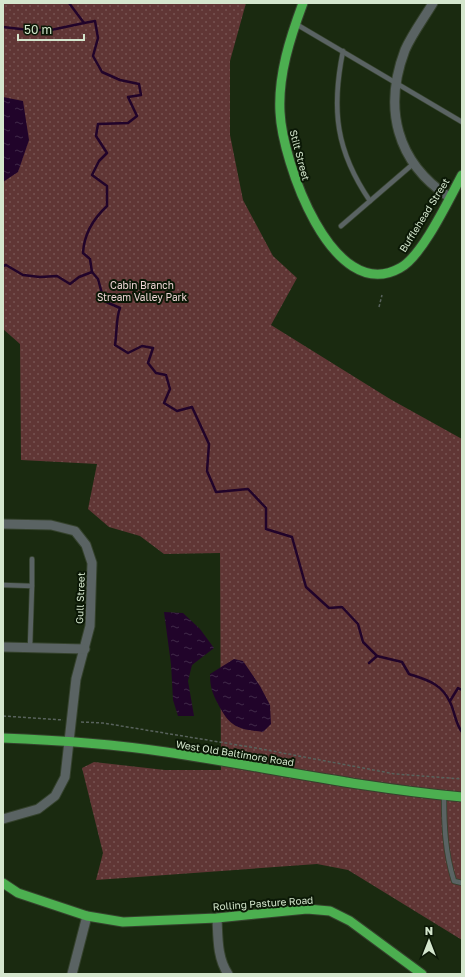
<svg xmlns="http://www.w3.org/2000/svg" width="465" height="977" viewBox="0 0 465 977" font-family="'Golos Text',sans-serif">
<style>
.park{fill:url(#park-dots)}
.water{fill:url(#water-ripples)}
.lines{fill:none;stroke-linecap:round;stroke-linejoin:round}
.stream{stroke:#21042a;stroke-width:2.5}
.lane-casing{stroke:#35422d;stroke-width:6}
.street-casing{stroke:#35422d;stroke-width:11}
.fast-casing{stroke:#35422d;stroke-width:11}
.path{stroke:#58625c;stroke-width:1.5;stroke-dasharray:3 2;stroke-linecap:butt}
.lane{stroke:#5a6363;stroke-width:4.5}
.street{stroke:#5a6363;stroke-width:9}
.fast{stroke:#4caf50;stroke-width:9}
.labels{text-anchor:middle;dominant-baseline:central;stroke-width:4;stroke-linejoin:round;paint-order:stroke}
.street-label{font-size:10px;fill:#d4e6cd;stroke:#0b1806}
.park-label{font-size:10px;fill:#eed4d4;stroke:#0b1806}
</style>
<defs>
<pattern id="park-dots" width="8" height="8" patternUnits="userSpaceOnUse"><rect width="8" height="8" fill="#603635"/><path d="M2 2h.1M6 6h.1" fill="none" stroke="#765351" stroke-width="1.8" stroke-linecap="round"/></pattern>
<pattern id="water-ripples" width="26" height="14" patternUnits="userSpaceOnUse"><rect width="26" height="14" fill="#21042a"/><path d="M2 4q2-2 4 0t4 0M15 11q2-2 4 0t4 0" fill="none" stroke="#402948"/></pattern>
</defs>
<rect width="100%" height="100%" fill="#1a2a10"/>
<polygon class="park" points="3,3 246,3 230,61 230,135 243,200 273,256 297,278 271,325 390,399 462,439 462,940 348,870 317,864 96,880 103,853 82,768 94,762 165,770 221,770 220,553 164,554 140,536 109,527 88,509 97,464 21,460 20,344 3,329"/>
<g class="water">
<polygon points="3,97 23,101 29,140 18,172 3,182"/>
<polygon points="164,612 183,613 200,629 214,648 192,665 188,681 194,716 178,716 173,700 171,664"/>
<path d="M234,659L243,661L260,686L270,705L271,724L263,732C237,729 230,727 218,704C212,693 210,686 210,674Z"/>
</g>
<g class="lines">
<g class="stream">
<path d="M69,3L84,23L95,21L98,38L93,56L102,72L120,80L139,84L141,95L128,97L137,116L128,123L98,124L96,136L107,153L99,161L92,175L107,186V206C93,219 84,234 83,253L90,259L92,272"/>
<polyline points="3,27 29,30 51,30 84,23"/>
<path d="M3,266L6,265L23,275L40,277L57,276L70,284L79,277L92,272L98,279L104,301L120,308C116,317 117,333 115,345L128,353L142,346L153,348L148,363L156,373L166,375L170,389L164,403L177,411L192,407L209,444L207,471L216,492L248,489L266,508V529L292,537L306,587L329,608L342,607L358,624L363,642L377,656L402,662L409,674C427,680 441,683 450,702C455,712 455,723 462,732"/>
<polyline points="369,663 377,656"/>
<polyline points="450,701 458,688 462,690"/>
</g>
<defs>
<g id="lane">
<polyline points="296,24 462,122"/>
<path d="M343,51C331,110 336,151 370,201"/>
<polyline points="341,226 413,164"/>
<polyline points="3,585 32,586 30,647"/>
<polyline points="32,586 32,559"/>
<path d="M444,796C444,825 445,852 454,881L462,883"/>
</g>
<g id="street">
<path d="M433,3C424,18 412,34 405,50C383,108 396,162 449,197"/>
<polyline points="3,524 51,525 75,531 86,545 92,563 90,626 76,679 65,777 55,796 38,809 3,819"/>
<polyline points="3,647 85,649"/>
<path d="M217,918C218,937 217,958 228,974"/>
<polyline points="72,974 87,916"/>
</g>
<g id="fast">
<path d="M303,3C290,38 278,75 280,112C282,160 332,306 400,268C422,257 450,197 462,175"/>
<path d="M3,738C57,740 112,744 166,752C265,767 362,788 462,797"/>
<polyline points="3,883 18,893 87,916 123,922 217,918 307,909 330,911 350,921 422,974"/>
</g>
</defs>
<use href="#lane" class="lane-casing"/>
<use href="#street" class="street-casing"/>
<use href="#fast" class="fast-casing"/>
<g class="path">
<polyline points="379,307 382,295"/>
<polyline points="3,716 63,720"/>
<polyline points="81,722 103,723 256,748 395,774 462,779"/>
</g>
<use href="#lane" class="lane"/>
<use href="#street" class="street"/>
<use href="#fast" class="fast"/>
</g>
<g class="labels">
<g class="street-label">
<text transform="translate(300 155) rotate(75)">Stilt Street</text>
<text transform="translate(424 215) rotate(-58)">Bufflehead Street</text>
<text transform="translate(80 598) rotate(-88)">Gull Street</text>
<text transform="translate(235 753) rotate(9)">West Old Baltimore Road</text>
<text transform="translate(263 903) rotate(-4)">Rolling Pasture Road</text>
</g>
<g class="park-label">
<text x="142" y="285">Cabin Branch<tspan x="142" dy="12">Stream Valley Park</tspan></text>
</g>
</g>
<rect width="465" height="977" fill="none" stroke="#d4e6cd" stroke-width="8"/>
<g transform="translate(429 941)" stroke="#0b1806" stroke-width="3" paint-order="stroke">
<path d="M0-3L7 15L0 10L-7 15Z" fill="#d4e6cd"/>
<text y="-6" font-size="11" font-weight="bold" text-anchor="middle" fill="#d4e6cd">N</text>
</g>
<path d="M18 34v6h66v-6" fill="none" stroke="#d4e6cd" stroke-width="2"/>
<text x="24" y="34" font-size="12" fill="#d4e6cd" stroke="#0b1806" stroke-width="3" paint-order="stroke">50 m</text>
</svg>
